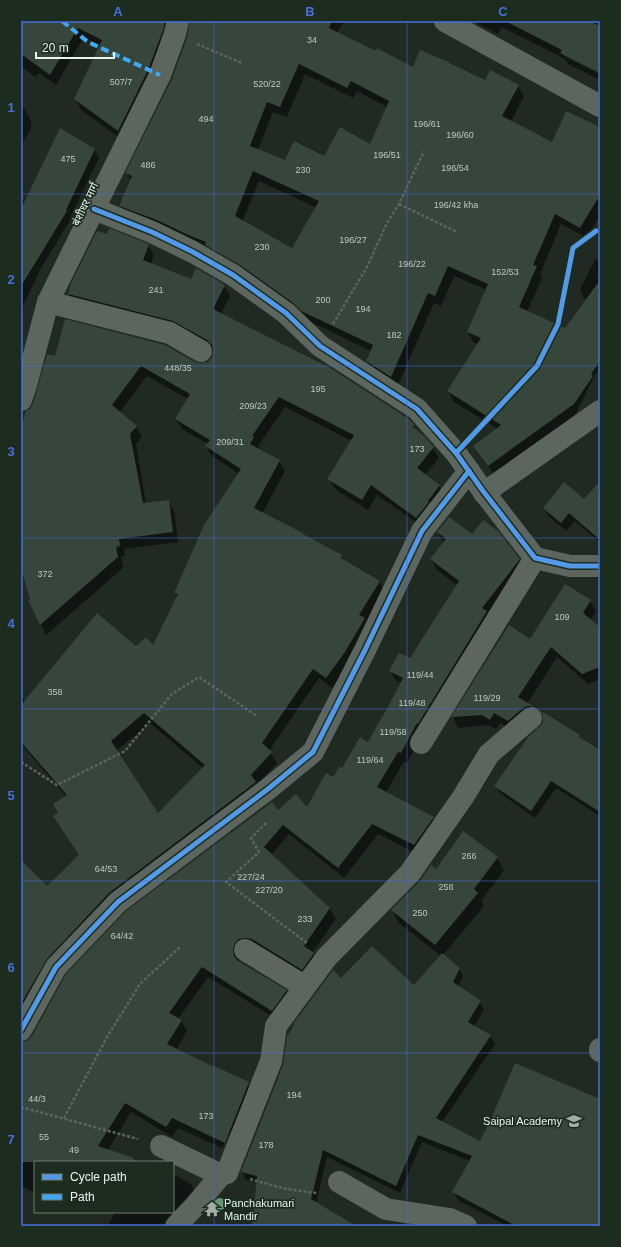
<svg xmlns="http://www.w3.org/2000/svg" width="621" height="1247" viewBox="0 0 621 1247" font-family="Helvetica,'Noto Sans Devanagari',sans-serif">
<style>
.shadow{fill:#0007;fill-rule:evenodd}
.building{fill:#36463b;fill-rule:evenodd}
.lines{fill:none;stroke-linecap:round;stroke-linejoin:round}
.path{stroke:#5c645e;stroke-width:2.5;stroke-dasharray:3 2;stroke-linecap:butt}
.minor{stroke:#5c655e;stroke-width:22}
.major{stroke:#5b665e;stroke-width:22}
.quiet{stroke:#3fa9f5;stroke-width:4;stroke-dasharray:8 4;stroke-linecap:butt}
.cycleway-casing{stroke:#1c2d20;stroke-width:8}
.cycleway{stroke:#5399e6;stroke-width:5}
.tree{fill:#629871}
.grid{fill:none;stroke:#466fdc;stroke-width:1;stroke-opacity:0.55}
.labels{text-anchor:middle;dominant-baseline:central;stroke-width:3.5;stroke-linejoin:round;paint-order:stroke}
.number-label{font-size:9px;fill:#bcc8bf}
.street-label{font-size:11px;fill:#e9f4eb;stroke:#1c2d20}
.poi-label{font-size:11px;fill:#e9f4eb;stroke:#1c2d20;text-anchor:end}
.neatline{fill:none;stroke:#466fdc;stroke-width:1.5}
.grid-label{font-size:13px;text-anchor:middle;font-weight:bold;fill:#466fdc}
</style>
<rect width="100%" height="100%" fill="#202922"/>
<g class="shadow">
<polygon points="21,21 166,21 160,41 165,50 124,141 81,110 75,99 101,46 84,37 56,85 39,73 35,77 21,66"/>
<path d="M191,21H344L337,33L413,68L485,82L518,86L524,96L511,122L552,144L600,128V215L587,238L561,224L540,274L542,278L527,312L565,330L586,301L580,290L595,259L600,261V365L572,421L495,476L481,456L475,446L498,429L454,402L448,391L478,344L474,343L468,332L487,290L454,276L441,306L434,303L397,387L373,372L367,361L371,351L309,321L126,216L120,206L131,181L127,173L172,81L188,38ZM305,74L353,98L357,91L387,107L370,145L325,157L286,161L258,150L273,112L287,117ZM259,181L317,208L292,250L242,222ZM205,243L245,266L244,268L208,247Z"/>
<polygon points="473,21 600,21 600,72 564,54 564,56 600,74 600,80 568,64 565,59 502,27 498,34"/>
<polygon points="21,107 25,109 31,121 31,128 21,146"/>
<polygon points="94,149 99,158 70,218 71,219 41,268 22,308 21,307 21,200 25,202"/>
<path d="M148,245L154,255L151,264L191,281L224,286L230,296L221,314L413,425L417,431L433,448L439,458L425,475L439,486L445,496L423,527L377,495L368,510L335,489L329,479L352,441L285,407L258,446L260,448L258,450L279,461L285,471L262,514L341,556L344,560L379,581L385,592L351,662L332,688L319,678L269,751L277,763L257,785L116,902L21,1025V861L47,887L80,856L54,816L59,813L66,796L21,744V696L25,701L136,647H154L178,597L175,593L239,474L212,456L206,446L208,444L182,429L176,419L188,399L147,376L119,413L136,427L142,437L136,444L146,503L168,501L174,511L178,542L124,549L125,556L121,557L123,568L46,635L31,604L21,565V431L56,358L194,363L201,364L207,363L213,357L214,351L183,332L75,304L69,294ZM150,723L203,768L158,814L116,751Z"/>
<polygon points="21,351 28,361 21,386"/>
<polygon points="600,486 600,538 598,541 575,521 566,531 549,517 544,508 584,501"/>
<polygon points="438,533 472,535 519,559 525,570 423,733 407,763 404,761 386,792 433,817 439,828 420,855 378,834 344,878 289,834 271,855 330,909 336,919 312,953 319,964 308,980 240,954 238,962 286,991 292,1001 278,1020 208,977 178,1019 181,1020 187,1031 176,1050 246,1082 252,1092 222,1148 178,1128 172,1137 131,1112 108,1150 135,1162 35,1162 35,1193 21,1186 21,1043 28,1042 278,811 307,808 333,779 368,743 401,683 396,681 390,671 410,660 457,585 437,570 431,559 444,543"/>
<polygon points="590,601 596,611 591,620 600,628 600,679 588,684 557,657 527,704 532,707 537,716 514,731 500,723 496,729 488,725 458,728 453,717 509,626 531,640"/>
<polygon points="543,714 579,736 581,740 600,752 600,816 556,788 535,818 500,793 496,786 544,723"/>
<polygon points="497,858 504,870 481,901 484,906 443,955 459,968 463,976 458,987 480,1002 484,1010 474,1026 490,1036 495,1044 442,1122 480,1143 600,1114 600,1226 507,1226 458,1200 454,1192 470,1161 422,1142 400,1193 327,1157 316,1203 354,1226 254,1226 257,1182 246,1180 242,1172 341,980 414,986 441,956 399,923 392,910 437,870"/>
<polygon points="144,1159 150,1162 142,1162"/>
<polygon points="173,1174 191,1184 196,1194 174,1226 108,1226 115,1212 173,1212"/>
</g>
<g class="building">
<polygon points="21,21 165,21 163,30 148,70 118,131 74,99 102,40 78,28 50,75 21,54"/>
<path d="M190,21H332L329,28L376,51L377,48L413,67L420,50L449,62V63L485,80L490,70L519,85L502,116L552,142L566,111L600,127V195L580,228L555,214L533,265L537,266L519,307L565,328L600,280V361L591,374L593,376L574,404L488,466L473,446L501,425L447,391L481,338L467,332L488,284L448,266L435,296L428,293L391,377L366,361L373,345L301,311L293,303L240,265L205,245L206,242L186,234L157,220L119,206L132,176L125,173L172,79L187,38ZM299,64L347,88L351,81L389,101L370,144L340,127L324,156L294,141L285,160L250,146L267,102L280,107ZM253,171L319,201L292,248L235,216Z"/>
<polygon points="505,21 589,21 600,26 600,73 560,53 562,50"/>
<polygon points="60,128 95,149 66,210 67,211 21,286 21,209"/>
<path d="M109,228L149,244L143,260L191,279L196,268L225,285L213,309L332,369L409,419L414,424L413,427L424,436L434,447L417,468L440,485L428,501L429,502L416,518L371,485L362,500L327,479L354,435L279,397L252,436L254,437L250,444L280,460L254,508L303,533V534L342,555L341,558L380,581L359,615L365,618L345,652L326,678L313,669L262,743L272,752L251,775L256,782L109,893L47,959L21,1004V860L47,886L79,855L53,816L58,812L53,804L67,795L21,742V705L97,613L136,646L146,637L153,645L178,594L174,593L204,525L241,469L205,446L210,440L175,419L190,394L141,366L112,405L137,426L130,434L143,503L169,500L173,532L119,539L120,546L116,547L118,557L40,625L28,600H30L21,568V427L26,411L30,409L33,404L47,354L55,356L65,319L165,345L195,362L201,363L208,362L212,357L213,351L212,345L207,340L173,321L68,294L71,283L97,231L107,234ZM144,713L205,765L158,813L111,741Z"/>
<polygon points="600,481 600,540 569,513 561,523 543,508 564,482 584,499"/>
<polygon points="449,517 472,534 483,520 499,532 520,559 482,608 487,611 418,724 417,723 401,753 398,752 377,787 434,817 414,845 372,824 338,868 283,825 264,847 330,908 304,946 314,953 302,970 252,939 246,938 239,939 235,943 233,949 234,956 238,961 287,990 272,1011 202,967 169,1013 182,1020 167,1044 212,1066 212,1065 249,1082 225,1143 172,1118 166,1127 125,1103 98,1146 134,1158 133,1162 21,1162 21,1042 27,1041 32,1036 66,974 126,911 272,802 278,810 296,794 307,807 326,773 333,777 339,767 342,768 360,737 368,742 391,701 403,678 389,671 399,653 410,658 459,581 430,559 446,539 437,532"/>
<polygon points="565,584 591,600 583,613 600,627 600,667 582,674 551,647 518,697 533,706 528,706 523,708 508,721 494,713 490,720 482,715 451,717 509,625 530,639"/>
<polygon points="541,711 580,735 579,737 600,750 600,812 551,781 531,811 494,786 529,736 539,727 543,722 543,716"/>
<polygon points="463,831 498,857 474,889 478,893 435,945 391,910 419,882 431,865 436,869"/>
<polygon points="372,946 414,985 442,953 460,968 453,982 481,1001 468,1022 491,1035 436,1118 480,1141 490,1121 515,1063 600,1099 600,1226 516,1226 452,1192 472,1156 418,1135 396,1186 323,1150 311,1199 356,1226 252,1226 257,1176 241,1172 283,1065 287,1037 294,1025 293,1024 333,970 341,978"/>
</g>
<g class="lines">
<g class="path">
<polyline points="197,44 242,63"/>
<polyline points="399,204 457,232"/>
<polyline points="333,324 367,267 387,223 399,204 424,151"/>
<polyline points="21,762 57,785 125,751 172,694 199,677 257,716"/>
<polyline points="266,823 251,838 259,852 226,882 307,943"/>
<polyline points="21,1107 138,1139"/>
<polyline points="64,1118 107,1037 140,984 180,947"/>
<polyline points="250,1179 286,1189 317,1193"/>
</g>
<g class="minor">
<polyline points="445,21 600,106"/>
<polyline points="94,209 152,232 193,252 233,275 286,313 320,346 417,409 456,453 483,491 535,558 570,566 600,566"/>
<polyline points="48,302 170,333 201,351"/>
<polyline points="484,493 600,411"/>
<polyline points="421,743 535,558"/>
<polyline points="245,950 304,986"/>
<polyline points="21,1030 56,967 118,902 268,789 313,752 365,650 422,531 469,471"/>
<polyline points="600,1049 600,1051"/>
<polyline points="161,1146 221,1175"/>
<polyline points="339,1182 386,1209 450,1219 466,1226"/>
<polyline points="176,1226 194,1207 221,1175 227,1173 271,1061 276,1026 327,957 410,873 463,797 489,754 531,718"/>
</g>
<polyline class="major" points="21,400 26,385 48,302 160,75 175,34 178,21"/>
<polyline class="quiet" points="62,21 88,42 160,75"/>
<defs>
<g id="cycleway">
<polyline points="94,209 152,232 193,252 233,275 286,313 320,346 417,409 456,453 483,491 535,558 570,566 600,566"/>
<polyline points="456,453 537,366 558,324 573,248 596,231"/>
<polyline points="21,1030 56,967 118,902 268,789 313,752 365,650 422,531 469,471"/>
</g>
</defs>
<use href="#cycleway" class="cycleway-casing"/>
<use href="#cycleway" class="cycleway"/>
</g>
<circle class="tree" cx="220" cy="1204" r="6"/>
<path class="grid" d="M214,21V1226M407,21V1226M21,194H600M21,366H600M21,538H600M21,709H600M21,881H600M21,1053H600"/>
<defs>
<symbol id="university-bare" viewBox="-9 -9 18 18"><path d="M0-5L7-2L0 1L-7-2ZM-4 1L0 2.5L4 1V4Q0 6-4 4Z" fill="#a3ada5" stroke="#1c2d20" stroke-width="2.5" paint-order="stroke"/></symbol>
<symbol id="temple-bare" viewBox="-9 -9 18 18"><path d="M0-6L5-2H3V0L6.5 2.5H4V6H1.5V3h-3V6H-4V2.5H-6.5L-3 0V-2H-5Z" fill="#a3ada5" stroke="#1c2d20" stroke-width="2.5" paint-order="stroke"/></symbol>
</defs>
<g fill-rule="evenodd">
<use href="#university-bare" x="563" y="1110" width="22" height="22"/>
<use href="#temple-bare" x="201" y="1198" width="22" height="22"/>
</g>
<g class="labels">
<g class="number-label">
<text x="312" y="40">34</text>
<text x="121" y="82">507/7</text>
<text x="267" y="84">520/22</text>
<text x="206" y="119">494</text>
<text x="427" y="124">196/61</text>
<text x="460" y="135">196/60</text>
<text x="387" y="155">196/51</text>
<text x="68" y="159">475</text>
<text x="148" y="165">486</text>
<text x="455" y="168">196/54</text>
<text x="303" y="170">230</text>
<text x="456" y="205">196/42 kha</text>
<text x="353" y="240">196/27</text>
<text x="262" y="247">230</text>
<text x="412" y="264">196/22</text>
<text x="505" y="272">152/53</text>
<text x="156" y="290">241</text>
<text x="323" y="300">200</text>
<text x="363" y="309">194</text>
<text x="394" y="335">182</text>
<text x="178" y="368">448/35</text>
<text x="318" y="389">195</text>
<text x="253" y="406">209/23</text>
<text x="230" y="442">209/31</text>
<text x="417" y="449">173</text>
<text x="45" y="574">372</text>
<text x="562" y="617">109</text>
<text x="420" y="675">119/44</text>
<text x="55" y="692">358</text>
<text x="487" y="698">119/29</text>
<text x="412" y="703">119/48</text>
<text x="393" y="732">119/58</text>
<text x="370" y="760">119/64</text>
<text x="469" y="856">266</text>
<text x="106" y="869">64/53</text>
<text x="251" y="877">227/24</text>
<text x="446" y="887">258</text>
<text x="269" y="890">227/20</text>
<text x="420" y="913">250</text>
<text x="305" y="919">233</text>
<text x="122" y="936">64/42</text>
<text x="294" y="1095">194</text>
<text x="37" y="1099">44/3</text>
<text x="206" y="1116">173</text>
<text x="44" y="1137">55</text>
<text x="266" y="1145">178</text>
<text x="74" y="1150">49</text>
</g>
<g class="street-label">
<text transform="translate(85 204) rotate(-64)">बंशीधर मार्ग</text>
</g>
<g class="poi-label">
<text x="562" y="1121">Saipal Academy</text>
<text x="224" y="1203" text-anchor="start">Panchakumari<tspan x="224" dy="13">Mandir</tspan></text>
</g>
</g>
<rect width="621" height="1247" fill="none" stroke="#1c2d20" stroke-width="44"/>
<rect x="34" y="1161" width="140" height="52" fill="#1c2d20" stroke="#6e7d71"/>
<rect x="42" y="1174" width="20" height="6" fill="#5399e6" stroke="#6e7d71"/>
<text x="70" y="1181" font-size="12" fill="#e9f4eb">Cycle path</text>
<rect x="42" y="1194" width="20" height="6" fill="#3fa9f5" stroke="#6e7d71"/>
<text x="70" y="1201" font-size="12" fill="#e9f4eb">Path</text>
<path d="M36 52v6h78v-6" fill="none" stroke="#e9f4eb" stroke-width="2"/>
<text x="42" y="52" font-size="12" fill="#e9f4eb" stroke="#1c2d20" stroke-width="3" paint-order="stroke">20 m</text>
<rect x="22" y="22" width="577" height="1203" class="neatline"/>
<g class="grid-label">
<text x="118" y="16">A</text>
<text x="310" y="16">B</text>
<text x="503" y="16">C</text>
<text x="11" y="112">1</text>
<text x="11" y="284">2</text>
<text x="11" y="456">3</text>
<text x="11" y="628">4</text>
<text x="11" y="800">5</text>
<text x="11" y="972">6</text>
<text x="11" y="1144">7</text>
</g>
</svg>
